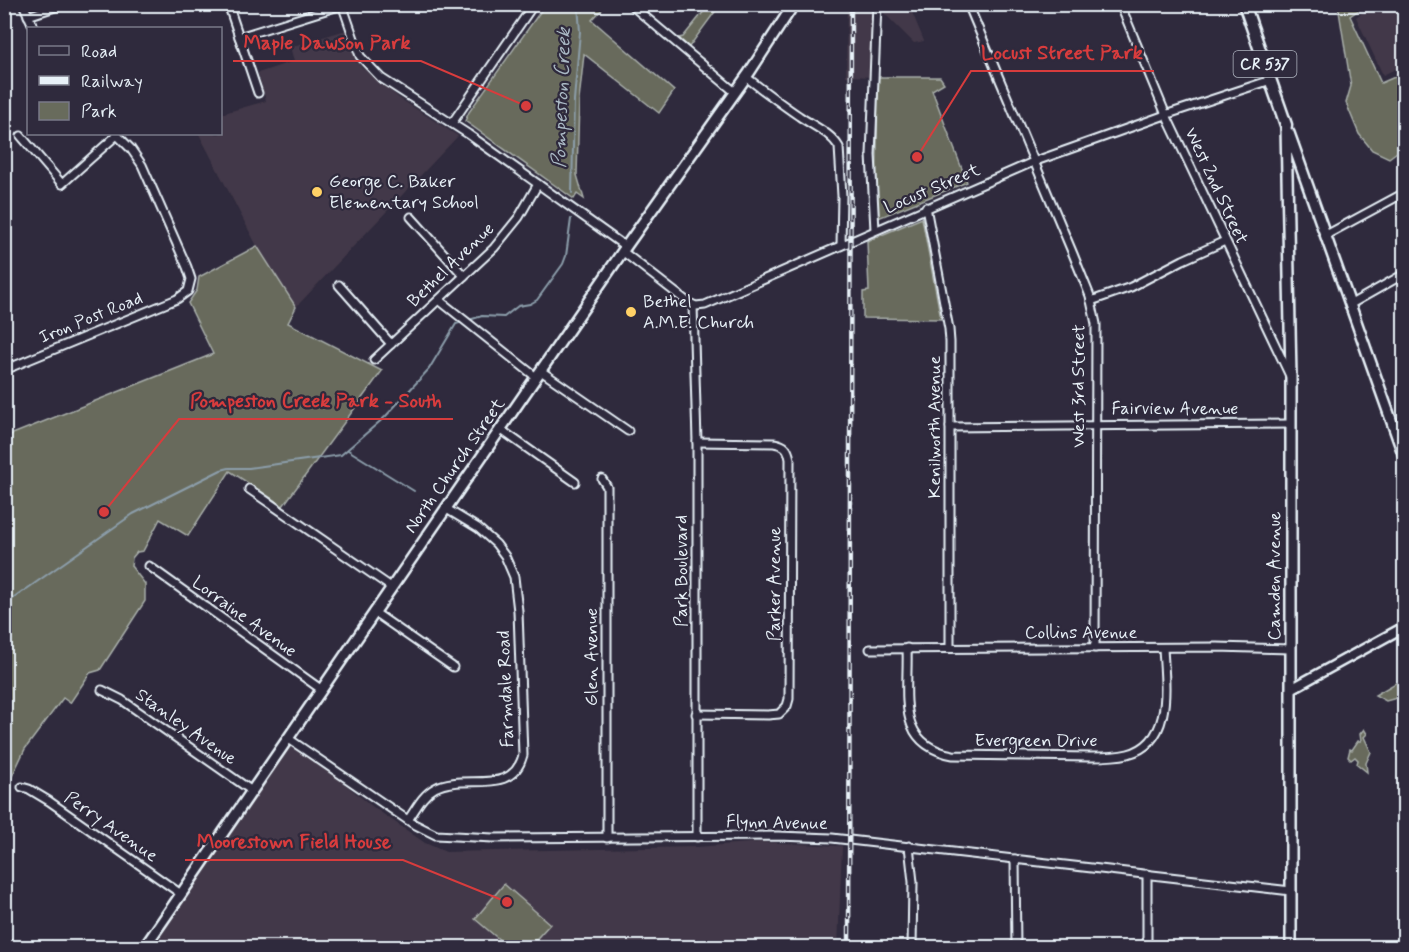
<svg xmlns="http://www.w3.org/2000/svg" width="1409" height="952" viewBox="0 0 1409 952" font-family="Mynerve,sans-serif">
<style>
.built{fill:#433948}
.green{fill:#686b5c;stroke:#a8aeaa;stroke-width:1.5}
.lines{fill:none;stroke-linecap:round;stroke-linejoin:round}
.stream{stroke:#8c9eab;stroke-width:2}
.minor-casing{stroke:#e8f1f8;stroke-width:11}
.tertiary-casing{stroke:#e8f1f8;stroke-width:13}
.secondary-casing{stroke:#e8f1f8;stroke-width:14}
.primary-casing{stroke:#e8f1f8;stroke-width:15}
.minor{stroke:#2f2a3d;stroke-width:7}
.tertiary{stroke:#2f2a3d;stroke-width:8}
.secondary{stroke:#2f2a3d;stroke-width:9}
.primary{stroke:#2f2a3d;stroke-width:10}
.rail-casing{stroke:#e8f1f8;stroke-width:4.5}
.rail{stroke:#2f2a3d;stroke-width:2;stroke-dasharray:7;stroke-linecap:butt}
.poi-dot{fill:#ffd166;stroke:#2f2a3d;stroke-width:2}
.labels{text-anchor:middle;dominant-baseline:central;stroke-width:4.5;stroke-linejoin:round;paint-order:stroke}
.shield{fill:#2f2a3d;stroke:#b0b5c0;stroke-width:1.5}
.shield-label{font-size:16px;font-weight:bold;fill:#e8f1f8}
.poi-label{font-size:18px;fill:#e8f1f8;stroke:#2f2a3d;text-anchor:start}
.street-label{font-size:18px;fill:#e8f1f8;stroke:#2f2a3d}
.water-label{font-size:20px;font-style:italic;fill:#aab9c5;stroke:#2f2a3d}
.leader{fill:none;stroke:#d83c3d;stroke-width:2}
.callout-dot{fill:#d83c3d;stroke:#2f2a3d;stroke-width:2}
.callout-label{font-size:20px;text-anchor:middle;font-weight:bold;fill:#d83c3d;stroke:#2f2a3d;stroke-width:4.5;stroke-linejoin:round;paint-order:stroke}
</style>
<rect width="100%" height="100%" fill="#2f2a3d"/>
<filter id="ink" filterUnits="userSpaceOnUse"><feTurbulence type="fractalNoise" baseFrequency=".0167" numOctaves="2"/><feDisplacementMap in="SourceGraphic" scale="12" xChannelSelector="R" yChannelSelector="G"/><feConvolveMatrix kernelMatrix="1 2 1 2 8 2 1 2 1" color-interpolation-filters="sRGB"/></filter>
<g filter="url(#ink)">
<g class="built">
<polygon points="1375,4 1404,5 1404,65 1383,75 1356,17"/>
<polygon points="847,5 909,5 924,41 914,43 881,10 878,77 846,76"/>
<polygon points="346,30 357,63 399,98 458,136 296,307 257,246 199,134 220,134 221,114 266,101 258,73 294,61 290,47"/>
<polygon points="289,739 373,807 425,843 446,852 697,847 761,842 842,846 838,947 151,948"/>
</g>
<g class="green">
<polygon points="545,5 606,5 592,20 674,91 659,113 584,54 579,100 577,175 584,199 577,194 574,199 465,121 469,112"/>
<polygon points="709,5 720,5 689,47 679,38 683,37"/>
<polygon points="1338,5 1366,5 1350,16 1381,83 1404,73 1404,125 1400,127 1401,149 1389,158 1372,150 1359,134 1346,103 1351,86"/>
<polygon points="878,77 940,77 944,83 932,90 967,182 876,219"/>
<polygon points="922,218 941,319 863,318 863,292 869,291 867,241"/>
<polygon points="257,246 296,307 288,323 382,371 283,506 230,471 188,536 160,519 143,551 137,552 132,558 131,566 145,584 145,601 100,670 90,673 70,703 63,698 25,749 5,791 5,437 213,354 188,303 197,290 199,277"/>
<polygon points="1399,681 1404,696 1386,701 1375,695"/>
<polygon points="1364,729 1367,734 1364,737 1371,752 1366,763 1367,772 1357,764 1358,760 1355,757 1351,760 1348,757 1350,749 1352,750 1358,741 1361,741 1360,734"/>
<polygon points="504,884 550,924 529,947 508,947 475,919"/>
</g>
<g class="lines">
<g class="stream">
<polyline points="572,193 574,100 580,32 578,4"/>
<polyline points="348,450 414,491"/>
<polyline points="4,605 133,514 221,470 229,468 249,468 341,455 385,417 429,369 456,324 482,316 504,317 518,306 530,304 537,300 563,264 566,256 571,219"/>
</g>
<defs>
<g id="minor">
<polyline points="23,4 34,28"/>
<polyline points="228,4 258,93"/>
<polyline points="342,4 360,56 381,78 468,134 626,247"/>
<polyline points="630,4 735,92"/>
<polyline points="968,4 1073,254 1090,296 1096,324 1095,648"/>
<polyline points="1120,4 1166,115 1290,376"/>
<polyline points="28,16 64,4"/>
<polyline points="239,37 342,5"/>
<path d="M746,77C763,90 781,104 799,116C813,126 830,132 839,147L842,196L841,245"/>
<polyline points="452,123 534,4"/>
<polyline points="21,136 62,184 117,135"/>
<polyline points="926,207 949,329 950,342 950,648"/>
<polyline points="411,217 464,276"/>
<polyline points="875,230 871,155 877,4"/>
<polyline points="1326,235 1404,193"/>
<polyline points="622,251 689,303 696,306 705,305 1033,162 1171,113 1271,80"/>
<polyline points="339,285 391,344"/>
<polyline points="439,300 536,377"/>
<polyline points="1091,301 1131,287 1183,260 1225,241"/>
<polyline points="1351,304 1404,274"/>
<polyline points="693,305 697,442 697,837"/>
<polyline points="4,355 12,367"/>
<polyline points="374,360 494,248 519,217 538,184"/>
<polyline points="4,370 177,299 188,291 191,279 187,267 142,165 131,149 116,134"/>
<polyline points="541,371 628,431"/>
<polyline points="950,427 1291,424"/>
<polyline points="500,429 575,482"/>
<polyline points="602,479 607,487 607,838"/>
<polyline points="249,489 391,587"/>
<polyline points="149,566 322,690"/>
<polyline points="374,612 453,667"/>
<path d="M907,648C909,694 894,744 953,755L1090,757C1103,757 1116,757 1128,754C1174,742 1165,685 1163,648"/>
<polyline points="870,649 1217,647 1291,649"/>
<polyline points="102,690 122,700 252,791"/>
<path d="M696,714L768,715L779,714L787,706L789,699L790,459C788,448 785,445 774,443L697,442"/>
<polyline points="289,739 412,823 436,835 493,838 778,836 832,838 1291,891"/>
<polyline points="22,787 29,789 49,801 181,894"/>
<path d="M408,820C416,809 422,795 435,788C464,772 512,798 523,755L518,611L514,577L505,556L496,544L478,528L445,508"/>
<polyline points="909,846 913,882 912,948"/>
<polyline points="1015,859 1016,948"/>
<polyline points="1147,874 1147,948"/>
<polyline points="4,940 15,948"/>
</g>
<polyline id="tertiary" points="1291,689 1404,627"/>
<g id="secondary">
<polyline points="1286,125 1291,377 1291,948"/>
<polyline points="1289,133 1404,456"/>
<polyline points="144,948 627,245 749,73 794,4"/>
</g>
<polyline id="primary" points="1244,4 1286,125"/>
</defs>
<use href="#minor" class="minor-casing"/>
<use href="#tertiary" class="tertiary-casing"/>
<use href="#secondary" class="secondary-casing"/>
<use href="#primary" class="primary-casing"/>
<use href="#minor" class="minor"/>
<use href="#tertiary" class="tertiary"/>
<use href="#secondary" class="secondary"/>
<use href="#primary" class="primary"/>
<defs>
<polyline id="rail" points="849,948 851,4"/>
</defs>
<use href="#rail" class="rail-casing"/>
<use href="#rail" class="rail"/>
</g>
</g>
<g class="poi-dot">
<circle cx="317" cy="192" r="6"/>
<circle cx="631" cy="312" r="6"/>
</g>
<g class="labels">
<rect class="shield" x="1233.5" y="51" width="63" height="26" rx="4.5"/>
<g class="shield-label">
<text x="1265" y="64">CR 537</text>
</g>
<g class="poi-label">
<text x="329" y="182">George C. Baker<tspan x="329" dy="21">Elementary School</tspan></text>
<text x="643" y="302">Bethel<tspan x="643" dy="21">A.M.E. Church</tspan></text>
</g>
<g class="street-label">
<text transform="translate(1216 186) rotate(65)">West 2nd Street</text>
<text transform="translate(932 189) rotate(-23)">Locust Street</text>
<text transform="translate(451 265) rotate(-44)">Bethel Avenue</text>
<text transform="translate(91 318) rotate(-22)">Iron Post Road</text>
<text transform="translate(1079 386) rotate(-90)">West 3rd Street</text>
<text x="1175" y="409">Fairview Avenue</text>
<text transform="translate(935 427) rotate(-90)">Kenilworth Avenue</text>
<text transform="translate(455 466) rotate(-55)">North Church Street</text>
<text transform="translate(682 571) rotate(-90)">Park Boulevard</text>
<text transform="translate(1275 576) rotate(-90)">Camden Avenue</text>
<text transform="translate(775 584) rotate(-90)">Parker Avenue</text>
<text transform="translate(244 617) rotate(36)">Lorraine Avenue</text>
<text x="1081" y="633">Collins Avenue</text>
<text transform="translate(592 657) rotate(-90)">Glen Avenue</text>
<text transform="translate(506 689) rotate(-92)">Farmdale Road</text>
<text transform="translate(186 727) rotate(35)">Stanley Avenue</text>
<text x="1036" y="741">Evergreen Drive</text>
<text transform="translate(777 823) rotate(1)">Flynn Avenue</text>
<text transform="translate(111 827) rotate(35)">Perry Avenue</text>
</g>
<g class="water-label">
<text transform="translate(562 98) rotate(-88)">Pompeston Creek</text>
</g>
</g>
<path class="leader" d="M526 106L421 61H233M917 157L971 71H1154M104 512L179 419H453M507 902L403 860H185"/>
<g class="callout-dot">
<circle cx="526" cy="106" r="6"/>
<circle cx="917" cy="157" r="6"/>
<circle cx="104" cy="512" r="6"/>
<circle cx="507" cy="902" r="6"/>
</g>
<g class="callout-label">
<text x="327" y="49">Maple Dawson Park</text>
<text x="1062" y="59">Locust Street Park</text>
<text x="316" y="407">Pompeston Creek Park - South</text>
<text x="294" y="848">Moorestown Field House</text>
</g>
<rect width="1409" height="952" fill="none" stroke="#2f2a3d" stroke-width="24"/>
<rect x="12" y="12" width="1385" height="928" fill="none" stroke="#e8f1f8" stroke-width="2" filter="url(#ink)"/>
<rect x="27" y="27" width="195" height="108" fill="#2f2a3d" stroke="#797a88" stroke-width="1.5"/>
<rect x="39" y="46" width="30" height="9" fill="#2f2a3d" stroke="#797a88" stroke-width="1.5"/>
<text x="81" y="57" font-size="18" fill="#e8f1f8">Road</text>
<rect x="39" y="76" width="30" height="9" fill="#e8f1f8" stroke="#797a88" stroke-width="1.5"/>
<text x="81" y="87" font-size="18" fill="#e8f1f8">Railway</text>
<rect x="39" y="102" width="30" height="18" fill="#686b5c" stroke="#797a88" stroke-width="1.5"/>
<text x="81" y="117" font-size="18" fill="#e8f1f8">Park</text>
</svg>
